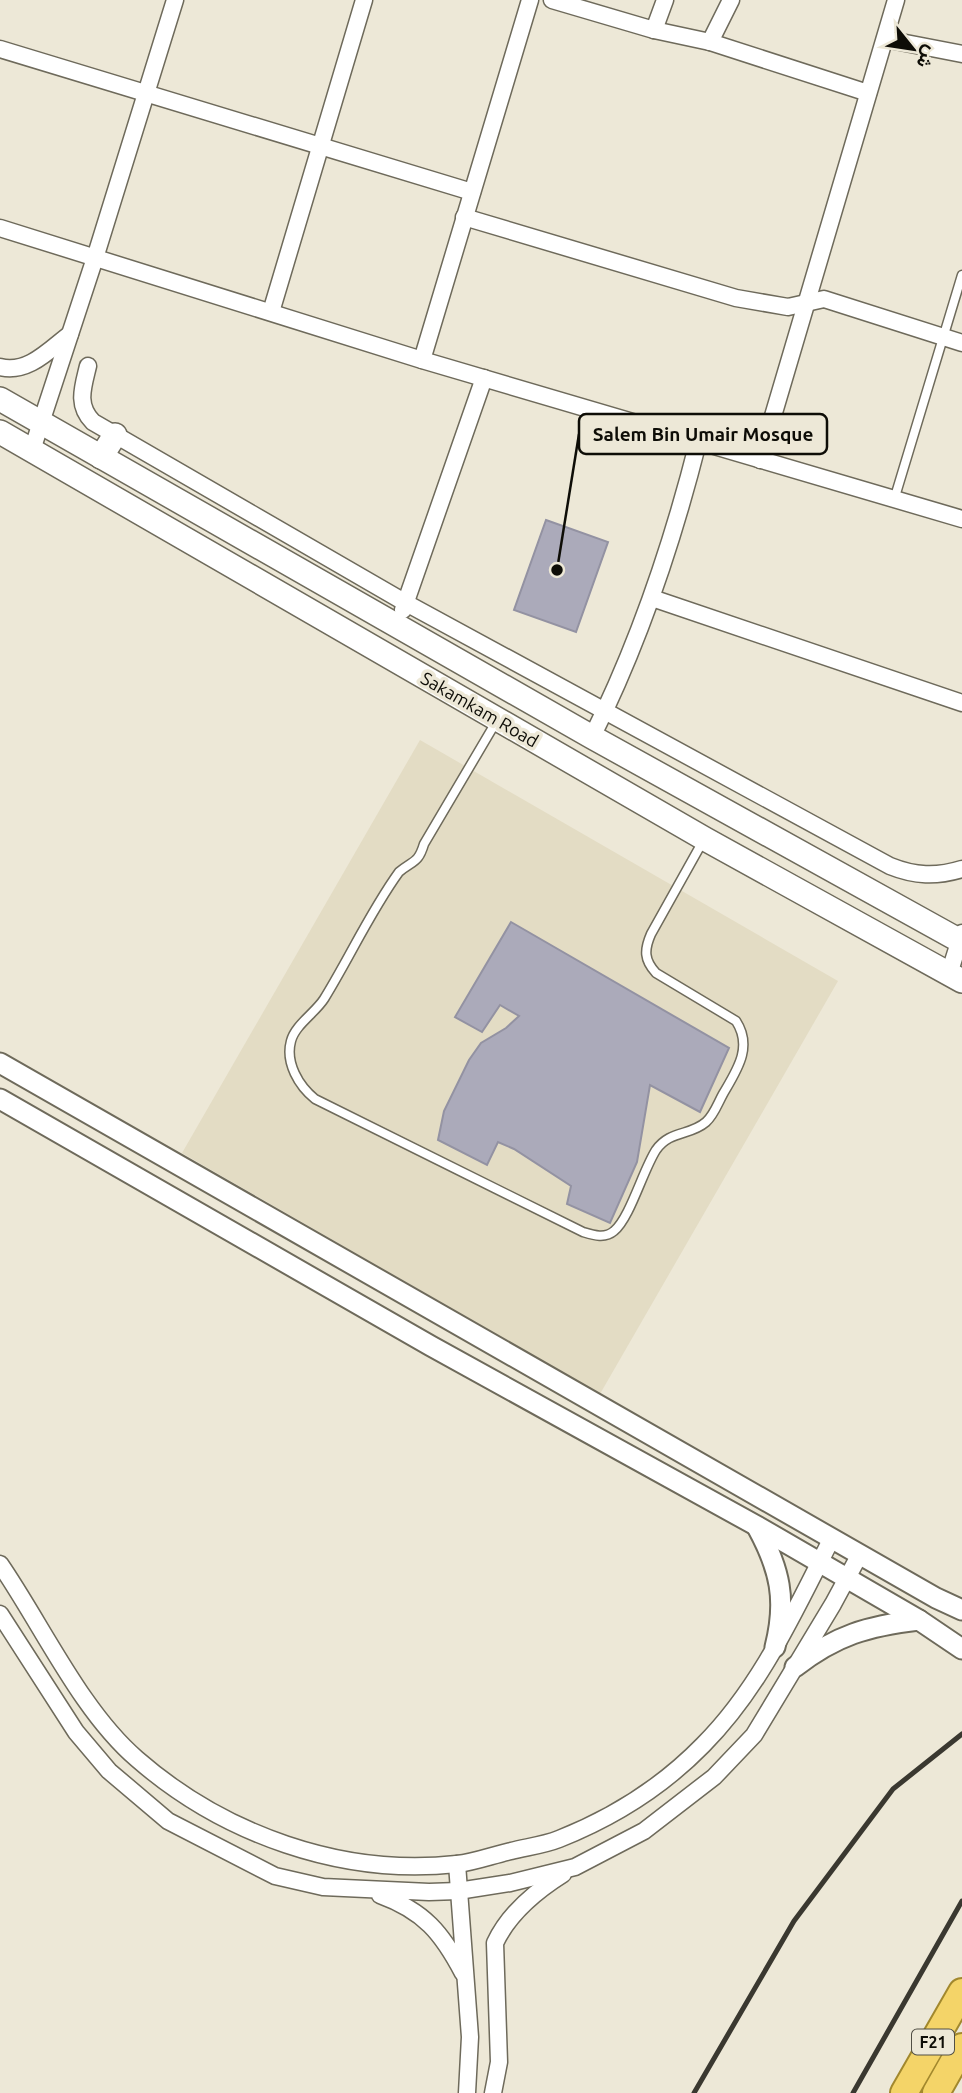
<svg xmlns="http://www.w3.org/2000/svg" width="962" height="2093" viewBox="0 0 962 2093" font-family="Ubuntu,Vazirmatn,sans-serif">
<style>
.built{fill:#e3dcc4}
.building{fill:#abaaba;stroke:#9392a2;stroke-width:2}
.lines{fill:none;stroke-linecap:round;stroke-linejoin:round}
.service-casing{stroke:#6e6a5b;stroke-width:11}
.minor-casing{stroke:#6e6a5b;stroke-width:19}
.tertiary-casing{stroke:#6e6a5b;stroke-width:23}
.secondary-casing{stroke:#6e6a5b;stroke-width:26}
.trunk-casing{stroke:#a2882d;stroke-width:30}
.service{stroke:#fff;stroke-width:8}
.minor{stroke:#fff;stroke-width:16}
.tertiary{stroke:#fff;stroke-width:19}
.secondary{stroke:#fff;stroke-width:23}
.trunk{stroke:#f4d468;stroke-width:26}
.rail{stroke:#3a3830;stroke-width:5}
.labels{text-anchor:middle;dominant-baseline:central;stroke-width:7;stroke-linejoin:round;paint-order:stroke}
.shield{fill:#ede8d7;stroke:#514f45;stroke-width:2}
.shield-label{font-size:16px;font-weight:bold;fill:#0e0d07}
.street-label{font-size:18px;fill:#0e0d07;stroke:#ede8d7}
.leader{fill:none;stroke:#0e0d07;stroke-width:2.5}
.callout-dot{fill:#0e0d07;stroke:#ede8d7;stroke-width:2.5}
.callout{fill:#ede8d7;stroke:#0e0d07;stroke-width:2.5}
.callout-label{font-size:19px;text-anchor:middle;font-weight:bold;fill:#0e0d07}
</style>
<rect width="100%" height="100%" fill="#ede8d7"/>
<polygon class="built" points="420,740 838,981 600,1394 182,1153"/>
<g class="building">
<polygon points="546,520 608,542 576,632 514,610"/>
<polygon points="511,922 729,1048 700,1112 650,1085 637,1162 610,1223 567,1204 571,1186 514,1149 498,1142 487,1165 438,1140 444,1111 469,1060 481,1043 506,1028 519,1016 500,1005 482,1032 455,1017"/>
</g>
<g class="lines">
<defs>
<g id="service">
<polyline points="894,500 962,275"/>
<path d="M496,722L424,844C418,864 413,860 399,872C370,912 350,957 324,999C315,1013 295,1025 291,1041C285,1063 299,1086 315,1099L583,1232C593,1235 605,1239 614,1231C630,1218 643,1170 656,1150C670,1130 690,1136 706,1122C714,1115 718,1103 723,1094C737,1070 753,1047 736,1021L656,973C644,960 644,950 651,934L703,841"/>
</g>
<g id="minor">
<polyline points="552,0 654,30 710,42 868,93"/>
<polyline points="654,30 665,0"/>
<polyline points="885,39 962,54"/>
<polyline points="710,42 731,0"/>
<polyline points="0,49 472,192"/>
<polyline points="464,217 736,298 788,307 824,299 962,343"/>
<polyline points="0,228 422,360 962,519"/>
<polyline points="271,312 364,0"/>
<polyline points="422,360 530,0"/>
<path d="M88,366C83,387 76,405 93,422L406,603L890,866C915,876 936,877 962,869"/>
<path d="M0,367C28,374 49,350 70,334"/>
<polyline points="32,450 95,258 175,0"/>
<polyline points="760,460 896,0"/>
<polyline points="652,598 962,703"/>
<polyline points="403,610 484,378"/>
<path d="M592,737C639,643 672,545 698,442"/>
<polyline points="949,974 962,933"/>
<path d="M0,1564C42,1625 81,1711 137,1759C223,1834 342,1877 457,1864C475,1862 493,1855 511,1851C527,1847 544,1845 559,1839C612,1818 663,1786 703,1745C761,1687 795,1610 832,1538"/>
<polyline points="0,1614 76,1732 109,1771 168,1821 275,1876 323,1887 429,1892 458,1891 510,1883 575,1867 644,1831 714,1777 754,1735 833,1604 860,1554"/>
<polyline points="457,1864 470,2037 467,2093"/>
<path d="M380,1895C424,1911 442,1933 463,1973"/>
<path d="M493,2093L499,2062L495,1943C509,1913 536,1891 563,1874"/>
</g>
<g id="tertiary">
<polyline points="0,1063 936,1598 962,1610"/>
<polyline points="0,1099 431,1346 757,1526 919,1620 962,1649"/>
<path d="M757,1527C780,1569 787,1600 775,1647"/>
<path d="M795,1667C836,1635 868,1626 919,1620"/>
</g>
<g id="secondary">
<polyline points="0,399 592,737 962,942"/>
<polyline points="0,432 705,839 962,981"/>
<polyline points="101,457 115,435"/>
</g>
<g id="trunk">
<polyline points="904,2093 962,1992"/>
<polyline points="936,2093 962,2047"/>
</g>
</defs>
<use href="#service" class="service-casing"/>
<use href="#minor" class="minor-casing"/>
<use href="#tertiary" class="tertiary-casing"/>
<use href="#secondary" class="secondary-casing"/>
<use href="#trunk" class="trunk-casing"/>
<use href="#service" class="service"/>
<use href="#minor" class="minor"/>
<use href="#tertiary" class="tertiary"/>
<use href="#secondary" class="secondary"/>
<use href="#trunk" class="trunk"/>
<g class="rail">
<polyline points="694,2093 794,1921 893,1789 962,1734"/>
<polyline points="853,2093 962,1901"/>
</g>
</g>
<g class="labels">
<rect class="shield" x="912" y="2029.5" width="42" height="25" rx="5"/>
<g class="shield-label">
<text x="933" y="2042">F21</text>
</g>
<g class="street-label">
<text transform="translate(480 709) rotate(30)">Sakamkam Road</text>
</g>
</g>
<path class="leader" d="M557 570L579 434"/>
<circle class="callout-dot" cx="557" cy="570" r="7"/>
<rect class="callout" x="579" y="414" width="248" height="40" rx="7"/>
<g class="callout-label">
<text x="703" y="441">Salem Bin Umair Mosque</text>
</g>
<g transform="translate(913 49) rotate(120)" stroke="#ede8d7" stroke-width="5" paint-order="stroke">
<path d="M0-5L12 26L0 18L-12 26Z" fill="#0e0d07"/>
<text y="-10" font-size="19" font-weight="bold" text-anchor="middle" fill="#0e0d07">ش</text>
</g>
</svg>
